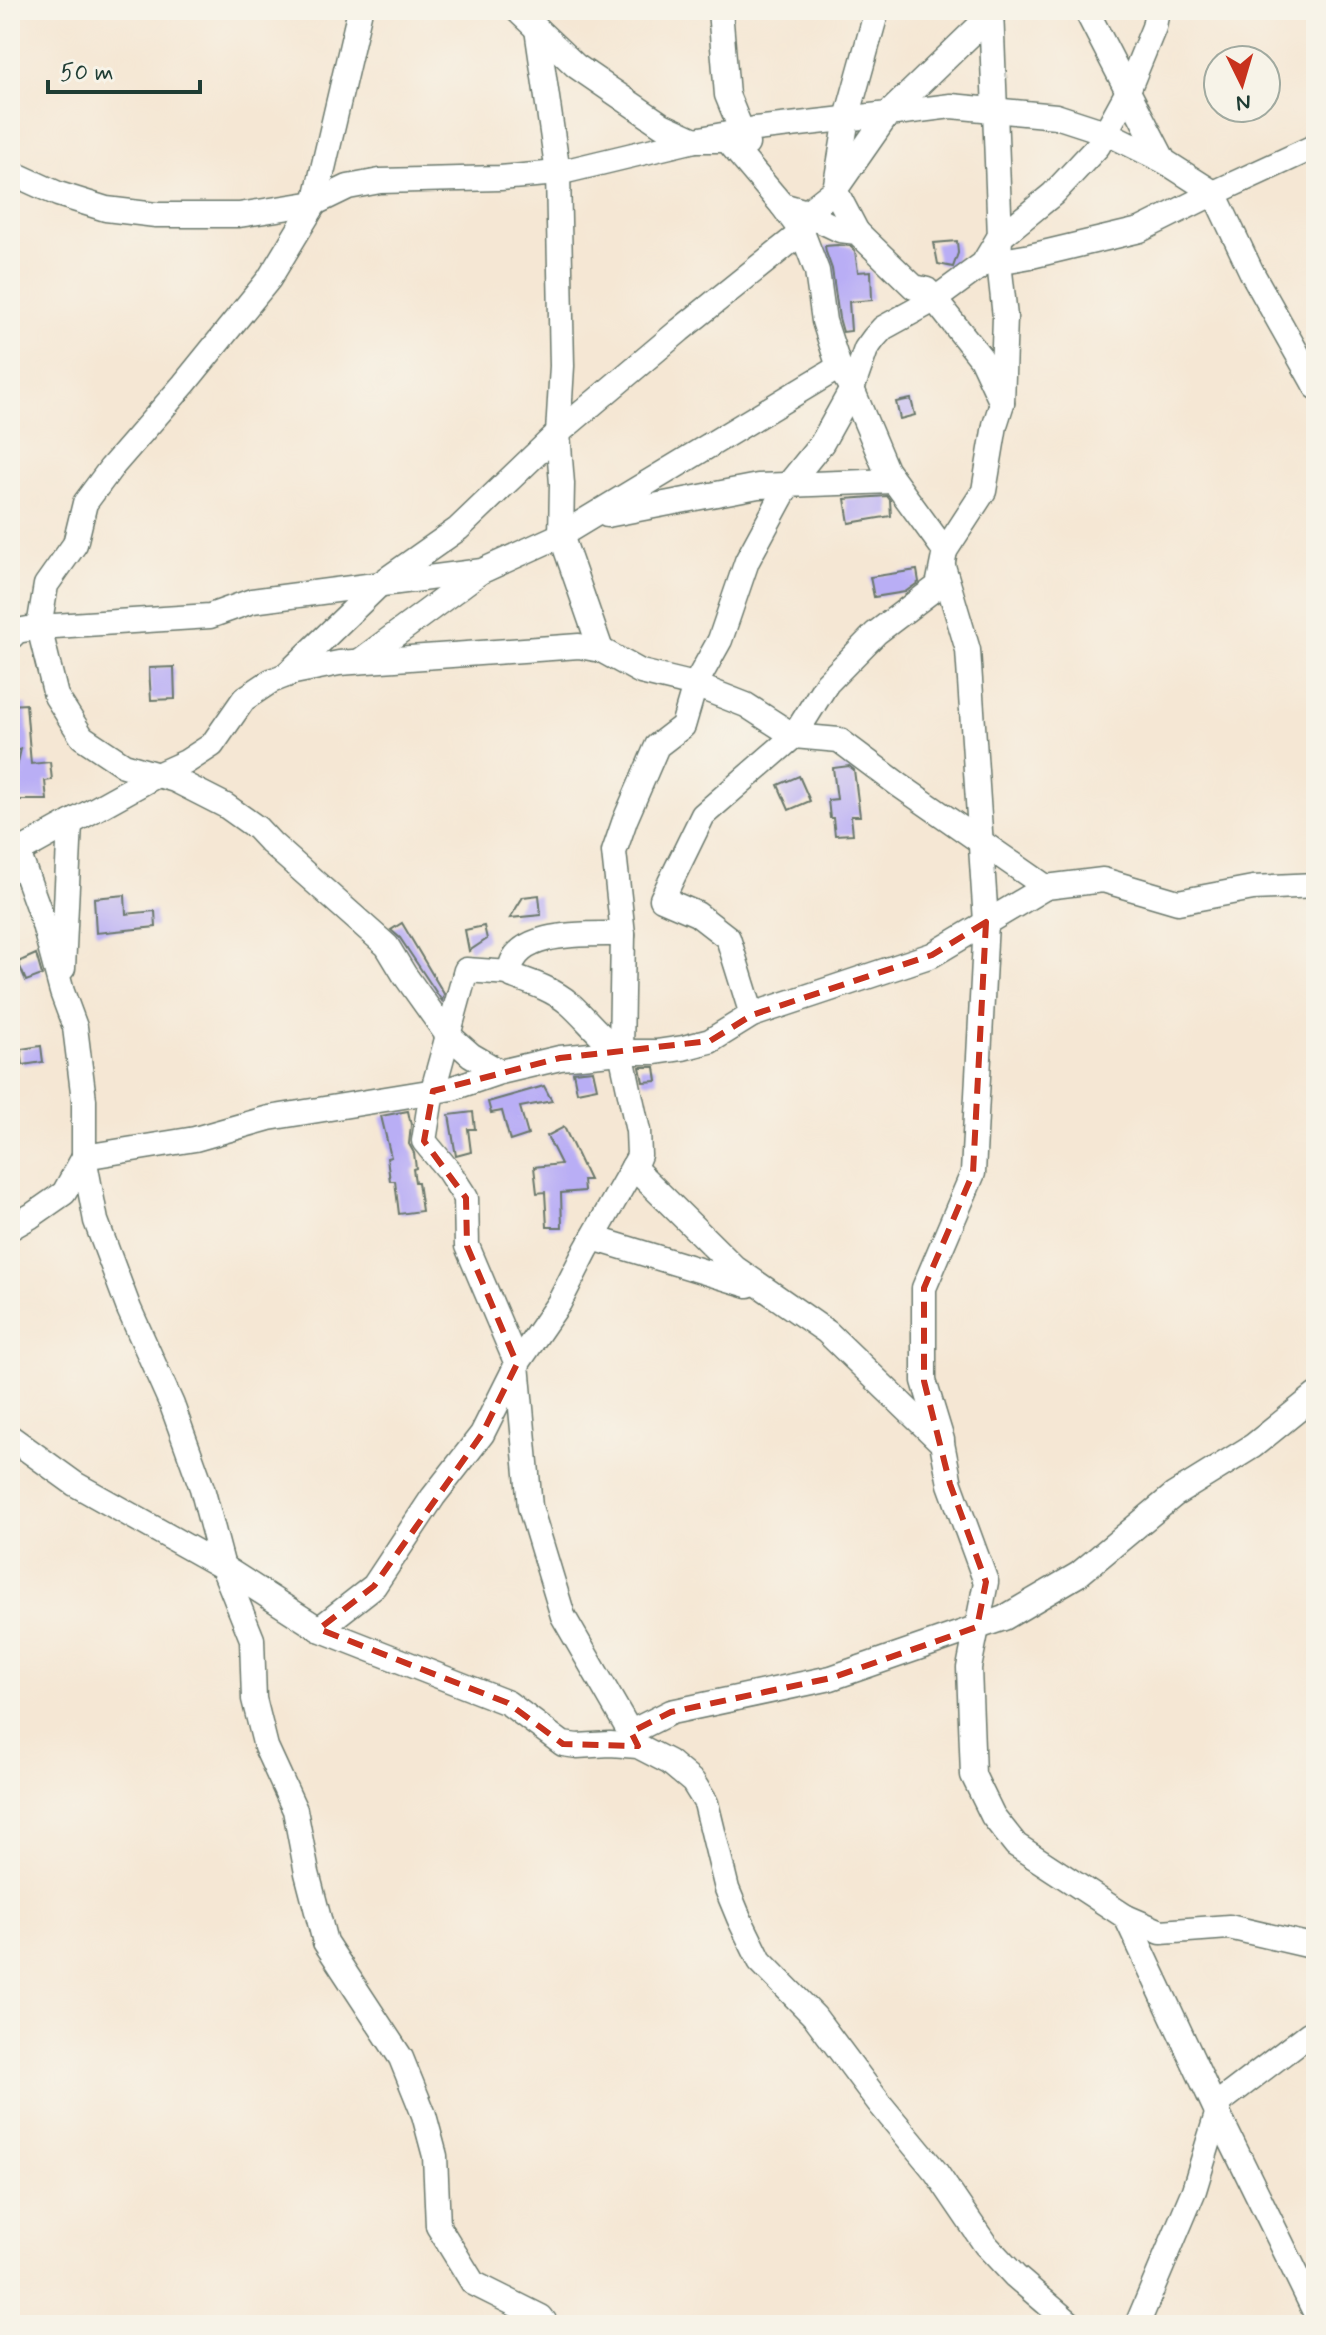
<svg xmlns="http://www.w3.org/2000/svg" width="1326" height="2335" viewBox="0 0 1326 2335" font-family="Mynerve,sans-serif">
<style>
.building{fill:#b9aef5}
.lines{fill:none;stroke-linecap:round;stroke-linejoin:round}
.street-casing{stroke:#6a786c;stroke-width:27}
.street{stroke:#fff;stroke-width:24}
.marked{fill:none;stroke:#c8321e;stroke-width:6;stroke-dasharray:16 10;stroke-linejoin:round}
</style>
<rect width="100%" height="100%" fill="#f7f3e8"/>
<filter id="ink" filterUnits="userSpaceOnUse"><feTurbulence type="fractalNoise" baseFrequency=".0125" numOctaves="2"/><feDisplacementMap in="SourceGraphic" scale="16" xChannelSelector="R" yChannelSelector="G"/><feConvolveMatrix kernelMatrix="1 2 1 2 8 2 1 2 1" color-interpolation-filters="sRGB"/></filter>
<filter id="wash" filterUnits="userSpaceOnUse"><feTurbulence type="fractalNoise" baseFrequency=".006" numOctaves="4" result="noise"/><feDisplacementMap in="SourceGraphic" scale="32" xChannelSelector="R" yChannelSelector="G"/><feGaussianBlur stdDeviation="1.8" result="paint"/><feColorMatrix in="noise" values="0 0 0 0 0 0 0 0 0 0 0 0 0 0 0 0 0 1.4 0 .05"/><feComposite in="paint" operator="in"/></filter>
<g filter="url(#wash)">
<rect width="100%" height="100%" fill="#f5e7d4"/>
<g id="blocks">
<g class="building">
<polygon points="957,241 958,253 953,267 938,264 934,243"/>
<polygon points="837,245 850,246 855,251 858,272 871,271 872,300 849,302 851,331 843,332 839,318 832,269 826,252 825,246"/>
<polygon points="911,399 915,415 900,419 896,402"/>
<polygon points="887,496 890,500 891,516 849,523 845,499"/>
<polygon points="917,570 919,582 905,592 874,597 870,577"/>
<polygon points="174,667 175,699 151,700 149,668"/>
<polygon points="26,704 31,764 50,762 52,780 45,781 47,800 15,800 15,787 13,784 21,749 10,753 10,705"/>
<polygon points="849,766 854,770 860,816 851,816 853,834 835,835 833,818 830,818 828,800 837,799 833,768"/>
<polygon points="799,776 810,801 789,810 778,785"/>
<polygon points="125,895 126,914 155,911 156,927 96,933 94,898"/>
<polygon points="539,895 541,915 510,918 523,897"/>
<polygon points="402,923 444,994 442,1001 400,938 391,930"/>
<polygon points="484,926 487,939 469,951 465,930"/>
<polygon points="36,954 42,975 26,981 18,962"/>
<polygon points="41,1046 43,1062 23,1065 21,1049"/>
<polygon points="640,1067 655,1067 657,1081 643,1082"/>
<polygon points="593,1070 597,1088 577,1092 573,1072"/>
<polygon points="544,1086 552,1101 520,1107 528,1135 510,1141 502,1111 491,1113 488,1102"/>
<polygon points="408,1111 411,1125 409,1144 414,1153 416,1168 413,1169 415,1182 418,1182 422,1211 399,1214 395,1181 390,1181 387,1158 391,1157 381,1116"/>
<polygon points="473,1112 475,1129 468,1129 471,1152 456,1156 449,1115"/>
<polygon points="564,1127 589,1180 583,1180 584,1191 561,1193 562,1227 547,1227 545,1192 537,1193 534,1167 561,1164 547,1136"/>
</g>
</g>
</g>
<g filter="url(#ink)">
<use href="#blocks" fill-opacity="0" stroke="#6a786c" stroke-width="2"/>
<g class="lines">
<defs>
<g id="street">
<polyline points="360,10 315,203 269,279 184,384 111,468 85,503 75,544 46,585 39,627 56,696 82,737 124,765 175,780 226,806 257,828 271,843 387,946 404,974 446,1033 471,1055 500,1072"/>
<polyline points="517,10 576,66 662,125 695,140 727,140 782,205 807,212 815,218 840,230 857,232 914,287 927,290 981,358 1002,403"/>
<polyline points="720,10 727,95 747,144"/>
<polyline points="1086,10 1164,161 1214,193 1252,273 1316,387"/>
<polyline points="537,29 558,173 562,366 558,433 562,484 561,535 601,650"/>
<polyline points="10,172 58,194 106,209 156,215 239,215 315,203 348,187 380,181 500,178 558,173 695,140 755,129 888,114 996,10"/>
<polyline points="857,232 835,190 847,118 877,10"/>
<polyline points="985,264 1031,256 1140,230 1214,193 1316,146"/>
<polyline points="607,515 758,486 893,481"/>
<polyline points="945,551 984,491 995,425 1002,403 1005,317 999,262 1000,237 991,10"/>
<polyline points="10,638 17,631 39,627 210,616 252,601 482,571 561,535 839,367"/>
<polyline points="360,661 480,572"/>
<polyline points="286,675 380,584 458,529 558,433 680,330 802,232 807,212 835,190 888,114 951,106 1056,116 1105,132 1164,161"/>
<polyline points="18,852 43,921 62,992 75,1027 84,1100 84,1157 96,1221 129,1309 172,1405 202,1488 223,1567 252,1639 254,1699 266,1747 295,1810 307,1873 325,1942 401,2058 424,2115 435,2156 438,2226 473,2283 541,2317 547,2325"/>
<polyline points="10,865 18,852 157,775 186,762 212,745 244,699 271,681 294,672 339,663 579,646 601,650 641,672 695,685 746,705 794,736 839,740 899,785 1046,887 1103,880 1178,902 1253,888 1316,885"/>
<polyline points="63,968 70,823"/>
<polyline points="510,973 466,970 431,1097 424,1141 448,1170 466,1198 467,1246 517,1364 530,1507 563,1616 638,1746"/>
<polyline points="752,1015 728,938 697,914 662,899 703,815 794,736 827,683 876,633 938,586 945,551 886,470 852,389 839,367 824,321 817,271 802,232 782,205"/>
<path d="M621,1052C601,1039 588,1020 570,1004C554,990 533,983 513,976L510,973C512,928 592,935 623,934"/>
<polyline points="84,1157 195,1139 269,1118 453,1088 500,1072 560,1058 621,1052 656,1052 683,1048 710,1041 752,1015 932,955 1046,887"/>
<polyline points="633,1167 735,1268 827,1332 942,1443 950,1484 986,1582 969,1668 973,1775 993,1816 1016,1845 1126,1917 1217,2112 1316,2314"/>
<polyline points="10,1228 31,1216 64,1193 84,1157"/>
<polyline points="593,1238 748,1285"/>
<polyline points="10,1437 75,1484 223,1567 319,1629 508,1703 563,1744 577,1746 610,1744 638,1746 669,1762 693,1782 706,1803 727,1889 739,1918 760,1961 815,2017 880,2104 936,2172 985,2244 1015,2276 1072,2325"/>
<polyline points="942,1440 924,1381 924,1288 973,1173 986,922 968,650 943,566"/>
<polyline points="319,1629 374,1586 433,1497 482,1434 517,1364 559,1303 586,1250 637,1160 639,1155 638,1131 621,1052 623,934 614,852 625,820 657,746 683,726 695,685 720,640 747,561 788,485 822,443 852,389 866,349 874,338 883,328 934,300 983,264 998,239 1053,194 1098,146 1127,93 1154,27 1157,10"/>
<polyline points="631,1732 671,1712 831,1678 1004,1618 1079,1574 1174,1495 1253,1446 1316,1395"/>
<polyline points="1126,1917 1161,1932 1229,1927 1316,1947"/>
<polyline points="1137,2325 1194,2190 1221,2101 1309,2034 1316,2032"/>
</g>
</defs>
<use href="#street" class="street-casing"/>
<use href="#street" class="street"/>
</g>
</g>
<path class="marked" d="M986,922L973,1173L924,1288V1381L950,1484L986,1582L977,1627L831,1678L671,1712L631,1732L638,1746L563,1744L508,1703L319,1629L374,1586L482,1434L517,1364L467,1246L466,1198L424,1141L433,1091L560,1058L710,1041L752,1015L932,955Z"/>
<rect width="1326" height="2335" fill="none" stroke="#f7f3e8" stroke-width="40"/>
<g transform="translate(1242 84) rotate(175)"><circle r="38" fill="#f7f3e8" stroke="#a1aaa0" stroke-width="2"/>
<path d="M0-6L14 30L0 20L-14 30Z" fill="#c8321e"/>
<text y="-12" font-size="22" font-weight="bold" text-anchor="middle" fill="#1f3d34">N</text>
</g>
<path d="M48 80v12h152v-12" fill="none" stroke="#1f3d34" stroke-width="4"/>
<text x="60" y="80" font-size="24" fill="#1f3d34" stroke="#f7f3e8" stroke-width="6" paint-order="stroke">50 m</text>
</svg>
